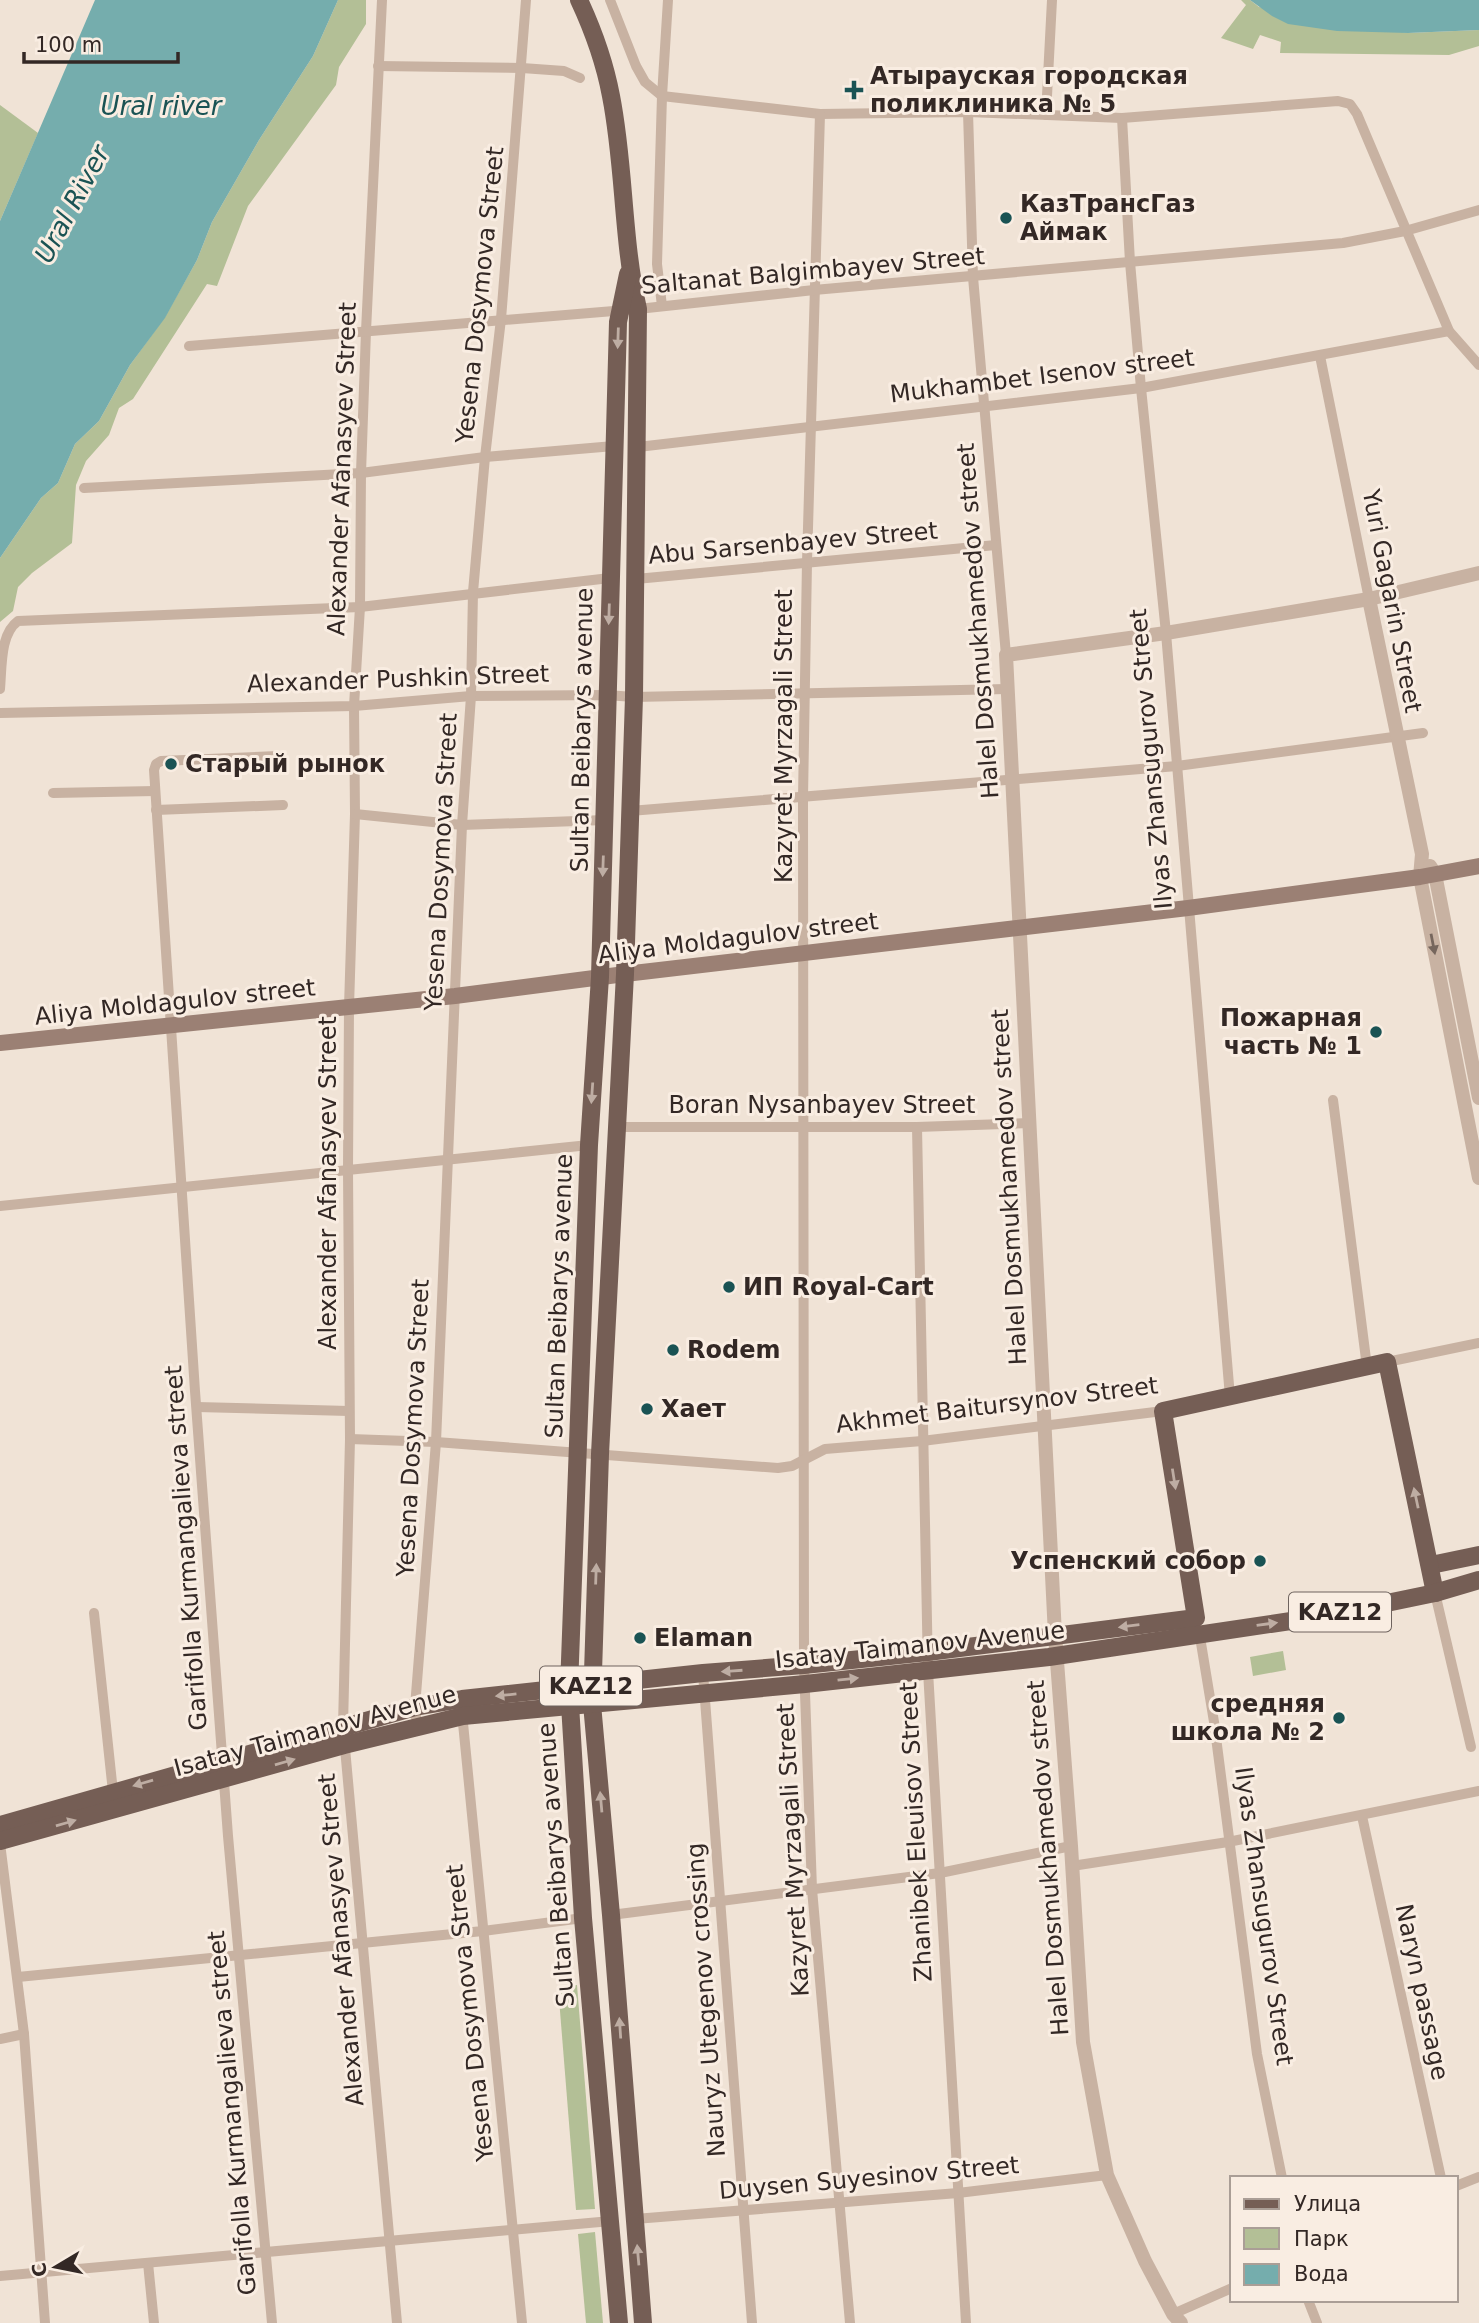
<svg xmlns="http://www.w3.org/2000/svg" width="1479" height="2323" viewBox="0 0 1479 2323" font-family="'DejaVu Sans',sans-serif">
<style>
.green{fill:#b3bf96}
.water{fill:#75adad}
.lines{fill:none;stroke-linecap:round;stroke-linejoin:round}
.minor{stroke:#c8b2a2;stroke-width:10}
.tertiary{stroke:#c8b2a2;stroke-width:14}
.secondary{stroke:#9b8074;stroke-width:16}
.primary{stroke:#755e55;stroke-width:18}
.oneway{fill:#beada3}
.oneway2{fill:#76665d}
.poi-dot{fill:#1a5354;stroke:#f9ede2;stroke-width:2.5}
.labels{text-anchor:middle;dominant-baseline:central;stroke-width:6;stroke-linejoin:round;paint-order:stroke}
.shield{fill:#f9ede2;stroke:#6e635e;stroke-width:2}
.shield-label{font-size:23px;font-weight:bold;fill:#332825}
.poi-label{font-size:24px;font-weight:bold;fill:#332825;stroke:#f9ede2;text-anchor:start}
.street-label{font-size:24px;fill:#332825;stroke:#f9ede2}
.water-label{font-size:26px;font-style:italic;fill:#1a5354;stroke:#f9ede2}
</style>
<rect width="100%" height="100%" fill="#f0e3d6"/>
<g class="green">
<polygon points="338,0 366,0 366,24 339,67 336,85 248,206 217,286 207,284 133,399 119,408 109,435 86,461 76,485 72,543 32,573 18,587 13,611 0,622 0,558 41,498 58,483 75,444 99,421 130,365 165,317 197,260 212,222 259,140 313,56"/>
<polygon points="1241,0 1250,0 1259,7 1408,33 1479,30 1479,46 1449,55 1280,53 1281,42 1260,35 1253,49 1221,38 1246,5"/>
<polygon points="0,105 38,133 0,221"/>
<polygon points="1283,1651 1286,1670 1253,1676 1250,1657"/>
<polygon points="577,1985 595,2209 576,2210 558,1986"/>
<polygon points="595,2232 603,2323 586,2323 578,2234"/>
</g>
<g class="water">
<polygon points="95,0 338,0 313,56 259,140 212,222 197,260 165,318 130,365 99,421 75,444 58,483 41,498 0,558 0,221"/>
<polygon points="1250,0 1479,0 1479,30 1408,33 1337,31 1288,24 1272,16"/>
</g>
<g class="lines">
<g class="minor">
<polyline points="382,0 366,331 361,473 360,607 354,706 355,814 349,1007 348,1170 350,1439 343,1726 397,2323"/>
<polyline points="610,0 636,66 645,82 662,96 820,114 968,112 1122,118 1338,101 1350,104 1357,114 1449,331 1479,365"/>
<polyline points="378,66 522,68 564,71 580,78"/>
<polyline points="968,112 973,277 1006,655"/>
<polyline points="820,114 807,562 803,798 804,1665 812,1889 850,2323"/>
<polyline points="1046,115 1052,0"/>
<polyline points="1122,118 1130,262 1141,388 1166,633 1230,1397"/>
<polyline points="662,306 657,264 662,96 668,0"/>
<polyline points="189,346 638,309 814,290 1343,243 1405,231 1479,210"/>
<polyline points="1320,356 1369,599"/>
<polyline points="638,447 1141,388 1449,331"/>
<polyline points="84,488 361,473 485,457 614,446"/>
<polyline points="636,579 996,545"/>
<path d="M0,689C2,666 0,634 18,621L360,607L610,578"/>
<polyline points="0,713 354,706 471,696 606,695 634,697 1007,689"/>
<polyline points="53,793 155,791"/>
<polyline points="156,810 283,805"/>
<polyline points="630,811 1177,766 1423,733"/>
<polyline points="355,814 462,825 605,820"/>
<polyline points="1333,1100 1367,1367"/>
<polyline points="616,1127 917,1127 1029,1123"/>
<polyline points="917,1127 928,1671 966,2323"/>
<polyline points="0,1206 589,1145"/>
<polyline points="1387,1362 1479,1343"/>
<polyline points="197,1407 349,1411"/>
<polyline points="350,1439 436,1442 778,1468 792,1466 825,1449 922,1441 1163,1411"/>
<polyline points="1435,1593 1471,1747"/>
<polyline points="94,1613 113,1792"/>
<polyline points="1199,1631 1214,1722 1257,2054 1282,2178"/>
<polyline points="703,1673 752,2323"/>
<polyline points="462,1713 522,2323"/>
<polyline points="417,1727 415,1707 436,1442 462,825 471,696 473,592 485,457 501,319 526,0"/>
<polyline points="1362,1816 1441,2178"/>
<polyline points="0,1843 24,2034 45,2323"/>
<polyline points="1072,1866 1228,1842 1479,1791"/>
<polyline points="611,1915 940,1873 1071,1846"/>
<polyline points="18,1977 483,1931 583,1918"/>
<polyline points="0,2039 24,2034"/>
<polyline points="1456,2186 1479,2177"/>
<polyline points="635,2219 958,2193 1107,2175"/>
<polyline points="148,2263 154,2323"/>
<polyline points="0,2276 611,2221"/>
<polyline points="1308,2300 1317,2323"/>
<polyline points="1173,2314 1232,2288"/>
<polyline points="272,2323 228,1836 195,1391 154,770 156,764 161,761 278,756"/>
</g>
<g class="tertiary">
<polyline points="1369,599 1422,854 1420,877 1479,1178"/>
<polyline points="1430,866 1435,874 1479,1098"/>
<polyline points="1181,2323 1173,2314 1145,2261 1107,2175 1083,2042 1071,1846 1055,1635 1006,655 1166,633 1369,599 1479,573"/>
</g>
<polyline class="secondary" points="0,1043 455,996 625,974 1188,908 1420,877 1479,866"/>
<g class="primary">
<path d="M579,0C593,30 605,64 611,96C625,167 622,239 638,309L634,697L625,974L600,1454L592,1704L611,1915L643,2323"/>
<polyline points="1431,1565 1479,1555"/>
<polyline points="0,1825 415,1707 462,1699 703,1673 804,1665 928,1652 1196,1618 1163,1411 1387,1362 1435,1593"/>
<polyline points="0,1841 344,1745 463,1716 805,1684 1049,1657 1324,1616 1435,1593 1479,1580"/>
<polyline points="619,2323 583,1918 569,1688 589,1145 600,977 618,322 628,274"/>
</g>
</g>
<defs><path id="oneway-solid" d="M-6-.8H1V-3.2L6.5 0L1 3.2V.8H-6Z" transform="scale(1.75)"/></defs>
<g class="oneway">
<use href="#oneway-solid" transform="translate(618 338) rotate(92)"/>
<use href="#oneway-solid" transform="translate(609 614) rotate(92)"/>
<use href="#oneway-solid" transform="translate(603 866) rotate(92)"/>
<use href="#oneway-solid" transform="translate(592 1093) rotate(94)"/>
<use href="#oneway-solid" transform="translate(1174 1479) rotate(81)"/>
<use href="#oneway-solid" transform="translate(1416 1498) rotate(-102)"/>
<use href="#oneway-solid" transform="translate(596 1574) rotate(-88)"/>
<use href="#oneway-solid" transform="translate(1267 1624) rotate(-8)"/>
<use href="#oneway-solid" transform="translate(1129 1626) rotate(173)"/>
<use href="#oneway-solid" transform="translate(732 1671) rotate(176)"/>
<use href="#oneway-solid" transform="translate(848 1679) rotate(-6)"/>
<use href="#oneway-solid" transform="translate(506 1695) rotate(174)"/>
<use href="#oneway-solid" transform="translate(285 1762) rotate(-16)"/>
<use href="#oneway-solid" transform="translate(143 1783) rotate(164)"/>
<use href="#oneway-solid" transform="translate(601 1802) rotate(-95)"/>
<use href="#oneway-solid" transform="translate(66 1823) rotate(-16)"/>
<use href="#oneway-solid" transform="translate(620 2028) rotate(-94)"/>
<use href="#oneway-solid" transform="translate(638 2255) rotate(-95)"/>
</g>
<use class="oneway2" href="#oneway-solid" transform="translate(1433 944) rotate(79)"/>
<g class="poi-dot">
<path d="M850.5 79.5h7v7h7v7h-7v7h-7v-7h-7v-7h7z"/>
<circle cx="1006" cy="218" r="7"/>
<circle cx="171" cy="764" r="7"/>
<circle cx="1376" cy="1032" r="7"/>
<circle cx="729" cy="1287" r="7"/>
<circle cx="673" cy="1350" r="7"/>
<circle cx="647" cy="1409" r="7"/>
<circle cx="1260" cy="1561" r="7"/>
<circle cx="640" cy="1638" r="7"/>
<circle cx="1339" cy="1718" r="7"/>
</g>
<g class="labels">
<g class="shield">
<rect x="1289" y="1592.5" width="102" height="39" rx="5"/>
<rect x="540" y="1666.5" width="102" height="39" rx="5"/>
</g>
<g class="shield-label">
<text x="1340" y="1612">KAZ12</text>
<text x="591" y="1686">KAZ12</text>
</g>
<g class="poi-label">
<text x="870" y="76">Атырауская городская<tspan x="870" dy="28">поликлиника № 5</tspan></text>
<text x="1020" y="204">КазТрансГаз<tspan x="1020" dy="28">Аймак</tspan></text>
<text x="185" y="764">Старый рынок</text>
<text x="1362" y="1018" text-anchor="end">Пожарная<tspan x="1362" dy="28">часть № 1</tspan></text>
<text x="743" y="1287">ИП Royal-Cart</text>
<text x="687" y="1350">Rodem</text>
<text x="661" y="1409">Хает</text>
<text x="1246" y="1561" text-anchor="end">Успенский собор</text>
<text x="654" y="1638">Elaman</text>
<text x="1325" y="1704" text-anchor="end">cредняя<tspan x="1325" dy="28">школа № 2</tspan></text>
</g>
<g class="street-label">
<text transform="translate(813 271) rotate(-5)">Saltanat Balgimbayev Street</text>
<text transform="translate(480 295) rotate(-84)">Yesena Dosymova Street</text>
<text transform="translate(1042 376) rotate(-7)">Mukhambet Isenov street</text>
<text transform="translate(342 469) rotate(-88)">Alexander Afanasyev Street</text>
<text transform="translate(793 543) rotate(-5)">Abu Sarsenbayev Street</text>
<text transform="translate(1392 601) rotate(79)">Yuri Gagarin Street</text>
<text transform="translate(978 621) rotate(-94)">Halel Dosmukhamedov street</text>
<text transform="translate(398 679) rotate(-2)">Alexander Pushkin Street</text>
<text transform="translate(582 730) rotate(-89)">Sultan Beibarys avenue</text>
<text transform="translate(784 736) rotate(-90)">Kazyret Myrzagali Street</text>
<text transform="translate(1151 759) rotate(-95)">Ilyas Zhansugurov Street</text>
<text transform="translate(441 862) rotate(-87)">Yesena Dosymova Street</text>
<text transform="translate(738 938) rotate(-7)">Aliya Moldagulov street</text>
<text transform="translate(175 1002) rotate(-6)">Aliya Moldagulov street</text>
<text x="822" y="1105">Boran Nysanbayev Street</text>
<text transform="translate(328 1183) rotate(-90)">Alexander Afanasyev Street</text>
<text transform="translate(1009 1187) rotate(-93)">Halel Dosmukhamedov street</text>
<text transform="translate(559 1296) rotate(-88)">Sultan Beibarys avenue</text>
<text transform="translate(997 1405) rotate(-7)">Akhmet Baitursynov Street</text>
<text transform="translate(413 1428) rotate(-87)">Yesena Dosymova Street</text>
<text transform="translate(186 1548) rotate(-94)">Garifolla Kurmangalieva street</text>
<text transform="translate(920 1645) rotate(-6)">Isatay Taimanov Avenue</text>
<text transform="translate(315 1731) rotate(-15)">Isatay Taimanov Avenue</text>
<text transform="translate(916 1832) rotate(-93)">Zhanibek Eleuisov Street</text>
<text transform="translate(793 1850) rotate(-93)">Kazyret Myrzagali Street</text>
<text transform="translate(1048 1858) rotate(-94)">Halel Dosmukhamedov street</text>
<text transform="translate(556 1865) rotate(-94)">Sultan Beibarys avenue</text>
<text transform="translate(1264 1916) rotate(82)">Ilyas Zhansugurov Street</text>
<text transform="translate(341 1940) rotate(-95)">Alexander Afanasyev Street</text>
<text transform="translate(1422 1992) rotate(78)">Naryn passage</text>
<text transform="translate(706 2000) rotate(-94)">Nauryz Utegenov crossing</text>
<text transform="translate(470 2013) rotate(-96)">Yesena Dosymova Street</text>
<text transform="translate(232 2113) rotate(-95)">Garifolla Kurmangalieva street</text>
<text transform="translate(869 2178) rotate(-5)">Duysen Suyesinov Street</text>
</g>
<g class="water-label">
<text x="161" y="106">Ural river</text>
<text transform="translate(72 204) rotate(-62)">Ural River</text>
</g>
</g>
<rect x="1230" y="2176" width="228" height="126" fill="#f9ede2" stroke="#aa9e96" stroke-width="2"/>
<rect x="1244" y="2199" width="35" height="10" fill="#755e55" stroke="#aa9e96" stroke-width="2"/>
<text x="1294" y="2211" font-size="21" fill="#332825">Улица</text>
<rect x="1244" y="2228" width="35" height="21" fill="#b3bf96" stroke="#aa9e96" stroke-width="2"/>
<text x="1294" y="2246" font-size="21" fill="#332825">Парк</text>
<rect x="1244" y="2264" width="35" height="21" fill="#75adad" stroke="#aa9e96" stroke-width="2"/>
<text x="1294" y="2281" font-size="21" fill="#332825">Вода</text>
<g transform="translate(56 2267) rotate(260)" stroke="#f9ede2" stroke-width="5" paint-order="stroke">
<path d="M0-5L12 26L0 18L-12 26Z" fill="#332825"/>
<text y="-10" font-size="19" font-weight="bold" text-anchor="middle" fill="#332825">С</text>
</g>
<path d="M24 52v10h154v-10" fill="none" stroke="#332825" stroke-width="3.5"/>
<text x="35" y="52" font-size="21" fill="#332825" stroke="#f9ede2" stroke-width="5" paint-order="stroke">100 m</text>
</svg>
